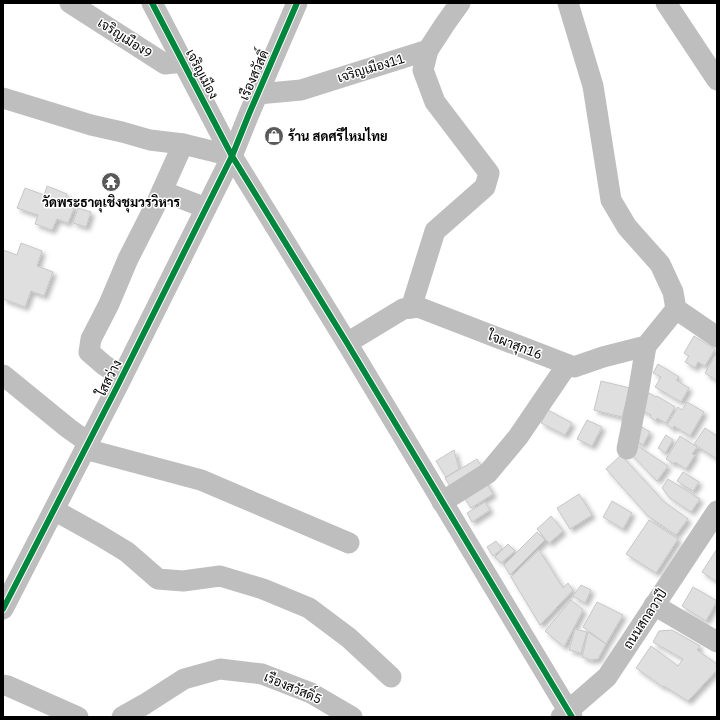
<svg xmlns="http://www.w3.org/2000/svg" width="720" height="720" viewBox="0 0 720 720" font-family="'IBM Plex Sans',Sarabun,sans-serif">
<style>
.building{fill:#dfdfdf;stroke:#c7c7c7;filter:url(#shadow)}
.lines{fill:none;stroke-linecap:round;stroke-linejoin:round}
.minor{stroke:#bebebe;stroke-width:21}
.cycleway-casing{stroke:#fff;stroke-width:8}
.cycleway{stroke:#00873e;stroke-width:6}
.labels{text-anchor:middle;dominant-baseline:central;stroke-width:3;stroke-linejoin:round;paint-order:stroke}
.street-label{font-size:13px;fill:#000;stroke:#fff}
.poi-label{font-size:13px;font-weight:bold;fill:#000;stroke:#fff;text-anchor:start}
</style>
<defs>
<filter id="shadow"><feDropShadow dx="3.5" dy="3.5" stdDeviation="2" flood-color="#0004"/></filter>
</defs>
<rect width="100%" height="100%" fill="#fff"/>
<g class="building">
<polygon points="47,186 67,194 64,202 75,206 68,223 57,219 52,230 35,224 38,215 17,208 25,188 44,195"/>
<polygon points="78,208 91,212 86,227 73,223"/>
<polygon points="21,243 42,251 37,266 53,272 44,296 31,291 25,307 3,299 3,250 17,255"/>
<polygon points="694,336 715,349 705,366 698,362 695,368 685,362 689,356 684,353"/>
<polygon points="717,352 717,381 705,373"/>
<polygon points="658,364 679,377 676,380 689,388 681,402 655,387 661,377 653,373"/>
<polygon points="601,381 630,388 622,417 594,410"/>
<polygon points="647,392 656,397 657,396 675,407 666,423 657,418 656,421 650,417 651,415 638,408"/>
<polygon points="687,402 704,412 690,436 674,426 673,429 667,425 678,407 682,410"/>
<polygon points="548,410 572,423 565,435 541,423"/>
<polygon points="587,420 602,427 592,446 577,439"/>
<polygon points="633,422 650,432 643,445 630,437"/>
<polygon points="705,428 717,436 717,459 694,444"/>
<polygon points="666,435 673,440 665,453 658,448"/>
<polygon points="680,436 697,447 692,454 695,455 686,469 675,462 674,464 666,459"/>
<polygon points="635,444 668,466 657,481 629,452"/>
<polygon points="454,450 459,469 446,477 436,461"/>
<polygon points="621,455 663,501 688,519 676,535 648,516 606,469"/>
<polygon points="477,459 485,472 453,491 445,478"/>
<polygon points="683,472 699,482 693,491 677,481"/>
<polygon points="484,479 493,494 471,508 461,492"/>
<polygon points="668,479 700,499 691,512 670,498 662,488"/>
<polygon points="579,494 592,515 570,529 557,508"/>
<polygon points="612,501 632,513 623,529 603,517"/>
<polygon points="485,502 490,510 472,522 467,513"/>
<polygon points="551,516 563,531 549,543 537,529"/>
<polygon points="649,520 678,539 656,573 626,554"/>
<polygon points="537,532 545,540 510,575 504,565"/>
<polygon points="496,541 502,549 493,556 487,547"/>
<polygon points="508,544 515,551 501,563 495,557"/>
<polygon points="717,549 717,582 702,572"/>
<polygon points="539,550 563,588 568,583 573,590 540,625 511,577"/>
<polygon points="581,585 591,590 585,603 573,596"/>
<polygon points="693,587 717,601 706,621 682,606"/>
<polygon points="571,600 583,610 564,647 545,631"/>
<polygon points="597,602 623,615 606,644 583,627"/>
<polygon points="575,629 587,632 581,653 569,650"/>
<polygon points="672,630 700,646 697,650 717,664 717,670 688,701 664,686 663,687 636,668 651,646 678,666 683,659 653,642 659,631"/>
<polygon points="588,632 606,644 598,659 591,660 582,657"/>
</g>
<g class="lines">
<g class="minor">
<polyline points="70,3 165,64 183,62"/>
<polyline points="152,3 232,156 347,343 572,717"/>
<polyline points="568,3 593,86 611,200 627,227 660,264 673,292 676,309 717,337"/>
<polyline points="666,3 717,80"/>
<polyline points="258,94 301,90 428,50 445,24 460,3"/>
<polyline points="3,98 91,125 122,132 150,140 183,144 232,156"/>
<polyline points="162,191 206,208"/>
<polyline points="411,308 435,231 485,187 489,173 435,102 423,70 428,50"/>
<polyline points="347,343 403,309 418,307 574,367 603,357 646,346 676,309"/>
<polyline points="3,375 68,428 89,443"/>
<polyline points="122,377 104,365 89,352 91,339 109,304 128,259 157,202 183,144"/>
<polyline points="85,449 201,480 349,543"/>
<polyline points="627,449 639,388 646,346"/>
<polyline points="442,502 488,473 518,437 567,365"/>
<polyline points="54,510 99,535 127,552 158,579 183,581 220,576 263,589 309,608 349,638 391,677"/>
<polyline points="654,605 717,642"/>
<polyline points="3,609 117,387 232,156 249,114 297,3"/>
<polyline points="3,685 8,686 78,717"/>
<polyline points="122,717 145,704 184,679 220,669 262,674 311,693 352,717"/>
<polyline points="561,717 607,677 717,511"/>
</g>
<defs>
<g id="cycleway">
<polyline points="152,3 232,156 347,343 572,717"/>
<polyline points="3,609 117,387 232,156 249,114 297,3"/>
</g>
</defs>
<use href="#cycleway" class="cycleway-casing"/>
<use href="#cycleway" class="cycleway"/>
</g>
<defs>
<symbol id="shop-disc" viewBox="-11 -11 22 22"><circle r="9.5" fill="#595959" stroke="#fff"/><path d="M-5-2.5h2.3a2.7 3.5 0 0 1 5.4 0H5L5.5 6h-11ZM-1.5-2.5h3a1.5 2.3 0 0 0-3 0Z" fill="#fff"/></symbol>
<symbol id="temple-disc" viewBox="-11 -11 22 22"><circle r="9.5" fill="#595959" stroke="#fff"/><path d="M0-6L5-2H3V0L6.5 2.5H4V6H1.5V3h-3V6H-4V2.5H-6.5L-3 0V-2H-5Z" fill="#fff"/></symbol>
</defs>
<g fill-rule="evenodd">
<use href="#shop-disc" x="263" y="125" width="22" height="22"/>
<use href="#temple-disc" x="100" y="171" width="22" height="22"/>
</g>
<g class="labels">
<g class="street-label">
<text transform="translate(125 38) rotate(33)">เจริญเมือง9</text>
<text transform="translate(371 68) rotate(-17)">เจริญเมือง11</text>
<text transform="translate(202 74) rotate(62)">เจริญเมือง</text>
<text transform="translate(254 75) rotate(-66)">เรืองสวัสดิ์</text>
<text transform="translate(515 345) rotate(21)">ใจผาสุก16</text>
<text transform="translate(109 378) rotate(-63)">ใสสว่าง</text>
<text transform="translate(645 619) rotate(-57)">ถนนสกลวาปี</text>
<text transform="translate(293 688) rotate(23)">เรืองสวัสดิ์5</text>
</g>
<g class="poi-label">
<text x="288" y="136">ร้าน สดศรีไหมไทย</text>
<text x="111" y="202" text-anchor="middle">วัดพระธาตุเชิงชุมวรวิหาร</text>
</g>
</g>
<rect width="720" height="720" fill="none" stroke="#000000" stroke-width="8"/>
</svg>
